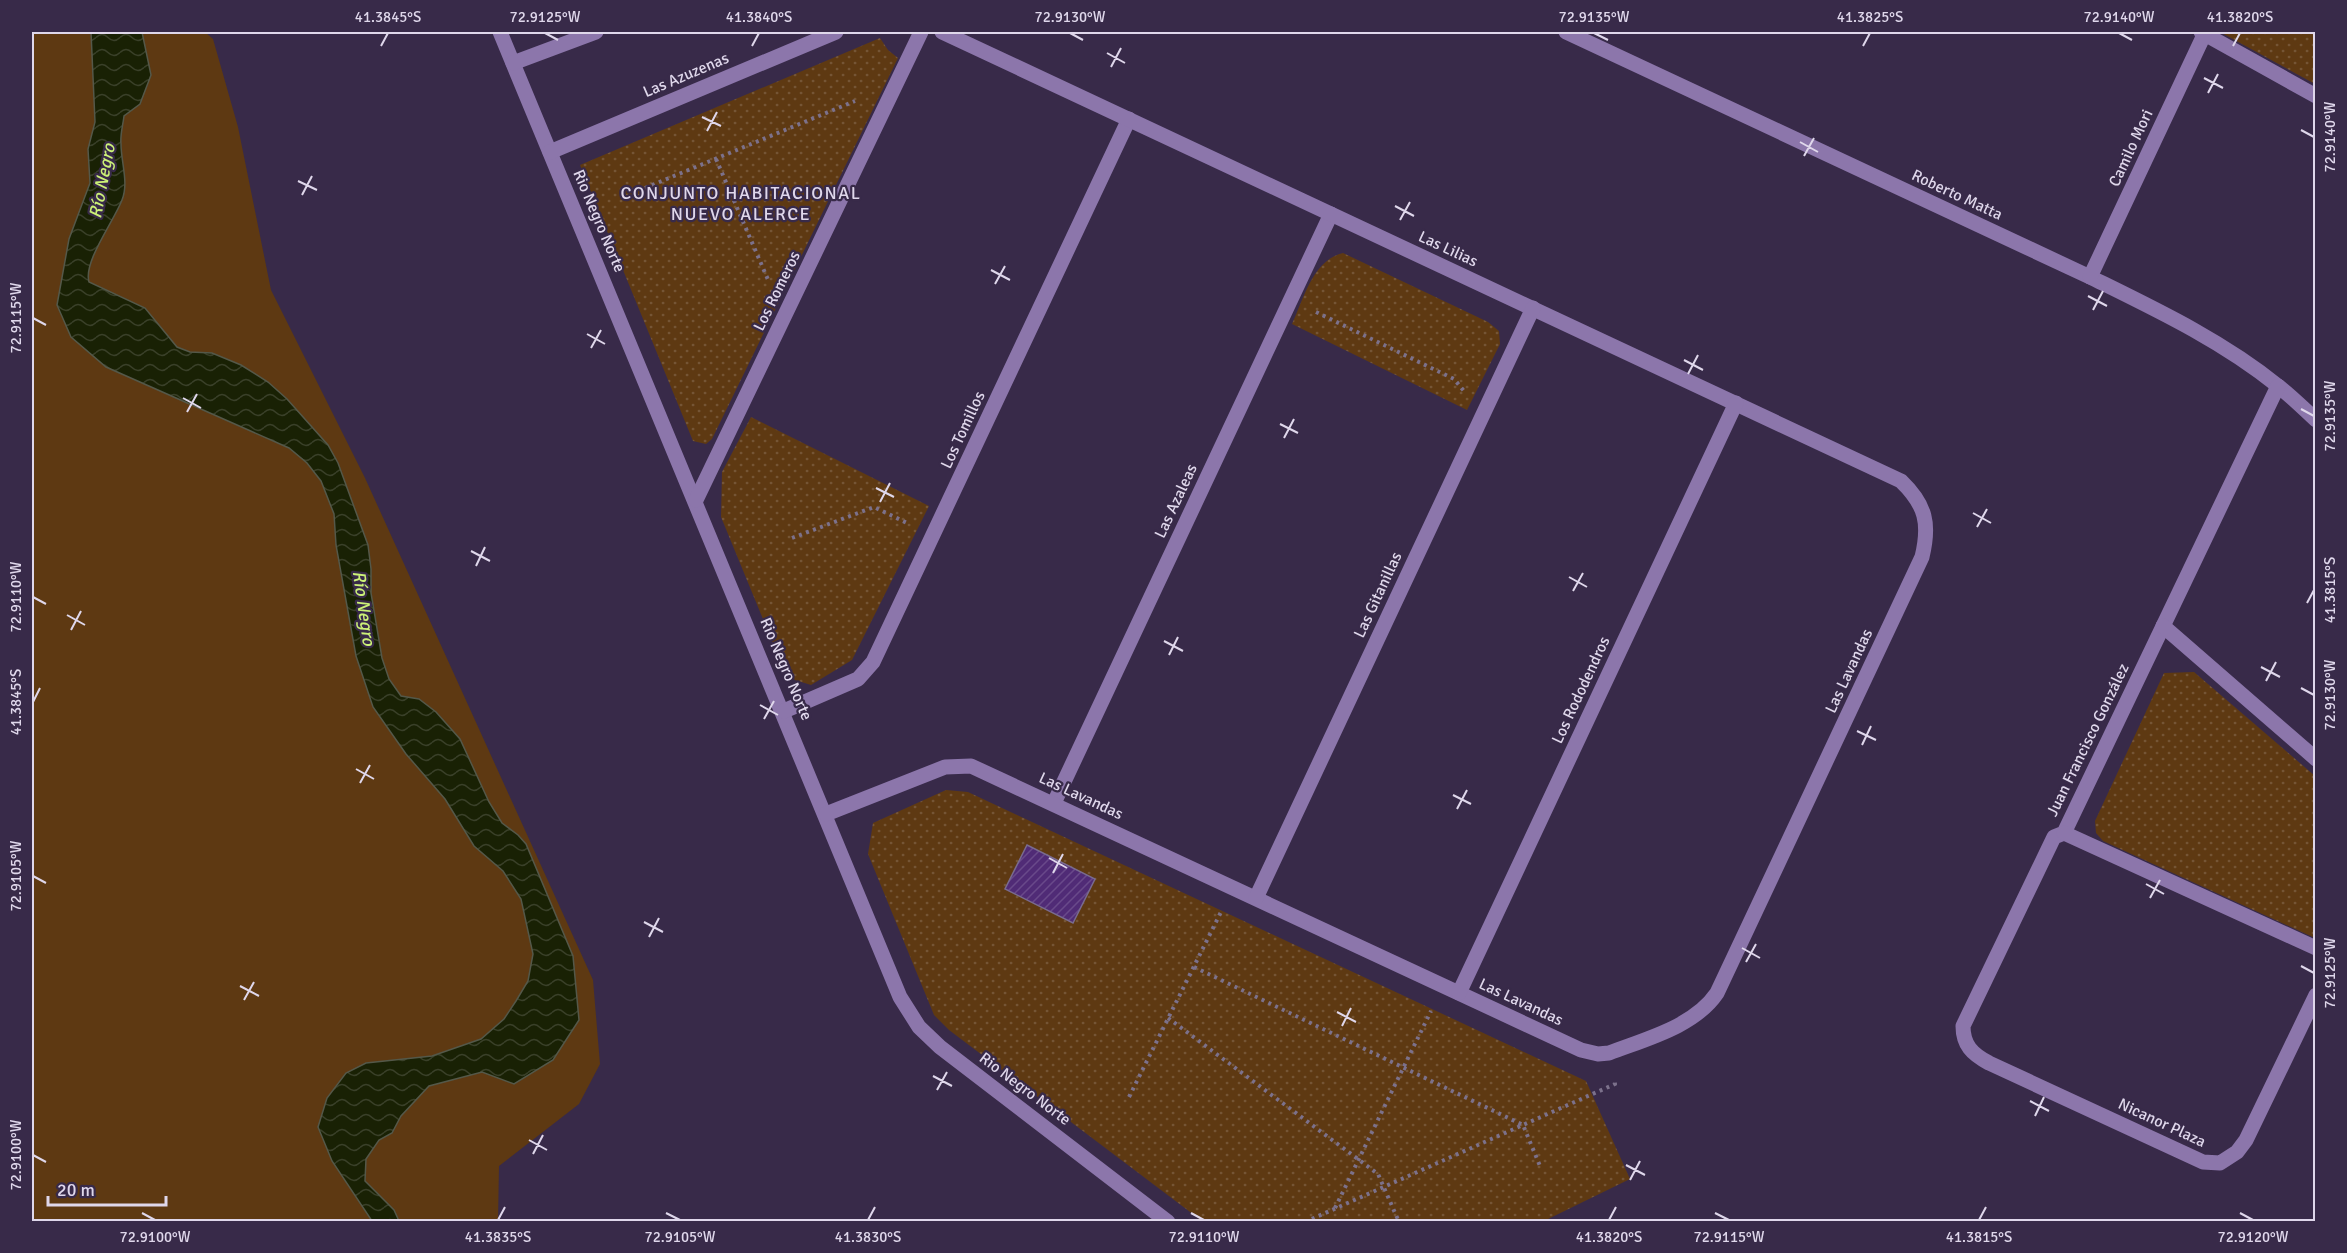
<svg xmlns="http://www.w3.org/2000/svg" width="2347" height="1253" viewBox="0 0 2347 1253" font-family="Signika,sans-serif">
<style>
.grass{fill:#5e3912}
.park{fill:url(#park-dots)}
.water{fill:url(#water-waves);stroke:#545849;stroke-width:1.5}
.building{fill:url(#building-hatch);stroke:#796b8e;stroke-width:1.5}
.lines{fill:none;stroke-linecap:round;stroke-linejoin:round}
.path{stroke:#7c718b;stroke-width:4;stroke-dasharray:3 4.5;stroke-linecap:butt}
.minor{stroke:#8c76ab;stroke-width:15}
.ticks{fill:none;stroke:#dfd7eb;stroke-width:2}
.labels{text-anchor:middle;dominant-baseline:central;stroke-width:4.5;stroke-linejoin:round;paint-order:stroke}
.street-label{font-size:16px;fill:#dfd7eb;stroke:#382a49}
.water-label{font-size:18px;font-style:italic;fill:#ccf177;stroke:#382a49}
.neighbourhood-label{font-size:18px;letter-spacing:1.5px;fill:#dfd7eb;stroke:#382a49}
.neatline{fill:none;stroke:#dfd7eb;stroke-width:2}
.ticks-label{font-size:15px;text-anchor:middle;fill:#dfd7eb}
</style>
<defs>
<pattern id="park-dots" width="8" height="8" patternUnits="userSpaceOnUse" patternTransform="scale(1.5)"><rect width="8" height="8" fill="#5e3912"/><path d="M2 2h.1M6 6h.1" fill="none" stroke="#755535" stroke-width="1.8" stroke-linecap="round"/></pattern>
<pattern id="water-waves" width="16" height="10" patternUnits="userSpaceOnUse" patternTransform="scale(1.5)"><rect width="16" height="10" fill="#192104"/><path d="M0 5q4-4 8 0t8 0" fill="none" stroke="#3a4029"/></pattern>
<pattern id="building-hatch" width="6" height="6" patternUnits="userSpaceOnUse" patternTransform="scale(1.5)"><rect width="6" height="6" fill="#502b76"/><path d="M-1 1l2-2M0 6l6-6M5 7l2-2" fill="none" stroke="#69498a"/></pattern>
</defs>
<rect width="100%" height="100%" fill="#382a49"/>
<polygon class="grass" points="32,32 205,32 213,39 238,127 271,290 365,478 593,980 600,1064 579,1104 499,1166 498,1221 32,1221"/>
<g class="park">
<polygon points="2220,32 2315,32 2315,84"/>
<polygon points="880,38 888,50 898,58 712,439 706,444 693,441 580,165"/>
<path d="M1343,253L1488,322L1499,331L1500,344L1467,410L1292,324C1304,298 1313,260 1343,253Z"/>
<polygon points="751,417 929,506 852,660 811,685 795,680 784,670 721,517 722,472"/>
<polygon points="2194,672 2315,776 2315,938 2103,841 2096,833 2095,821 2164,673"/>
<polygon points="946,790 968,792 1586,1081 1630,1179 1544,1221 1202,1221 949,1030 934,1015 868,854 873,823"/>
</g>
<path class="water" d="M91,32H142L151,75L140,104L124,116C123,125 120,135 121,144C121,162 129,183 122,200C114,221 83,262 89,282L145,308L177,347L190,352L212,353L241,365L268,382L287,399L328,445L338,463L368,545L371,569V593L382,658L389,679L401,696L419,699L436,712L460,739L489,802L502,823L518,835L526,844L573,956L579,1020L553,1060L514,1084L482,1072L429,1086L401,1116L392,1133L379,1140L366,1159L365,1181L394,1210L399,1221H372L332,1161L318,1127L327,1098L346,1073L366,1063L432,1056L481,1039L504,1019L516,1001L528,981L533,954L521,899L503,871L474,846L445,799L406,754L373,707L356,656L336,545L334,514L321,481L307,463L289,448L106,367L71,337L57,305L69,239L90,183L88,149L95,122Z"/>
<polygon class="building" points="1027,845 1095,879 1073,923 1005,889"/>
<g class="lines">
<g class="path">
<polyline points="716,159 769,282"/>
<polyline points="645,188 855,101"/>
<polyline points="1316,312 1454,379 1464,391"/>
<polyline points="792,538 874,507 907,523"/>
<polyline points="1194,967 1523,1125 1540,1166"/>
<polyline points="1168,1018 1378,1174 1399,1222"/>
<polyline points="1129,1097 1221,912"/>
<polyline points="1335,1208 1431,1011"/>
<polyline points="1305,1222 1615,1084 1614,1081"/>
</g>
<g class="minor">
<polyline points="500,32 900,997 919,1027 940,1047 1168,1222"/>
<path d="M1566,32L2090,277C2155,309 2221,340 2278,386C2291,396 2303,408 2316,420"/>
<polyline points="2201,32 2316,96"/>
<polyline points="513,63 596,32"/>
<polyline points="550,152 836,32"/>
<polyline points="2090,277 2204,35"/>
<path d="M2278,386L2064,833L2054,837L1963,1026C1963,1045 1972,1054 1989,1063L2203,1162L2220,1163L2237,1152L2246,1140L2316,995"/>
<polyline points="696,500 921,32"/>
<polyline points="2163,626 2316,759"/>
<polyline points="784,711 858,679 873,662 1129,119"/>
<polyline points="1054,803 1331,214"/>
<path d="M826,814L945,767L971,766L1581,1050L1598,1054L1609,1053C1645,1039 1694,1027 1717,993L1922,557C1930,524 1926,505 1901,481L942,32"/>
<polyline points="2064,833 2316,948"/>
<polyline points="1256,898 1533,308"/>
<polyline points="1459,993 1736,403"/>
</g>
</g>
<path class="ticks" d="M545,33L558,40M1070,33L1083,40M1594,33L1608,40M2119,33L2132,40M381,46L388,33M752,46L759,33M1863,46L1870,33M2233,46L2240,33M1107,53L1125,63M1111,67L1121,48M2204,78L2223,88M2208,93L2218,74M702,117L721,126M2301,130L2314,137M707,131L717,112M1800,142L1818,152M1804,156L1814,138M298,181L317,190M302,195L312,176M1395,206L1414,216M1400,220L1410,202M991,270L1010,280M995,284L1005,266M2088,296L2107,306M2093,310L2103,291M33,318L46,325M587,334L605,344M591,348L601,330M1684,360L1703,370M1688,374L1698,355M183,398L201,408M2301,409L2314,416M187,412L197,394M1280,424L1298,433M1284,438L1294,419M876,488L894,497M880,502L890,483M1973,513L1991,523M1977,527L1987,509M471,551L490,561M476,566L485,547M1569,577L1587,587M1573,591L1583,573M33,597L46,604M2307,603L2314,590M67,615L85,625M71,630L81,611M1164,641L1183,651M1169,655L1178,637M2261,667L2280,677M2266,681L2276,662M2301,688L2314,695M33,702L40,688M760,705L778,715M764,719L774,701M1857,731L1876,740M1862,745L1871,726M356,769L374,779M360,783L370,765M1453,795L1471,804M1457,809L1467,790M1049,858L1067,868M1053,873L1063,854M33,876L46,883M2146,884L2164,894M2150,898L2160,880M644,922L663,932M649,937L659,918M1742,948L1760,958M1746,962L1756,944M2301,966L2314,973M240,986L259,996M244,1000L254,982M1337,1012L1356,1022M1342,1026L1351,1008M933,1076L952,1086M937,1090L947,1072M2030,1101L2049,1111M2035,1116L2044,1097M529,1140L547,1150M533,1154L543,1135M33,1155L46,1162M1626,1165L1645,1175M1630,1180L1640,1161M142,1213L155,1220M666,1213L680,1220M1191,1213L1204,1220M1715,1213L1729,1220M2240,1213L2253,1220M498,1220L505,1207M868,1220L875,1207M1609,1220L1616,1207M1979,1220L1986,1207"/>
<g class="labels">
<g class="street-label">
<text transform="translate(686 75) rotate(-23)">Las Azuzenas</text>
<text transform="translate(2131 148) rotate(-65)">Camilo Mori</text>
<text transform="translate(1957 195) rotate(25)">Roberto Matta</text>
<text transform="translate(599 221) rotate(67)">Rio Negro Norte</text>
<text transform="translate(1448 249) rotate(25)">Las Lilias</text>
<text transform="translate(777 291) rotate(-64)">Los Romeros</text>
<text transform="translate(963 430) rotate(-65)">Los Tomillos</text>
<text transform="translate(1176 501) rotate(-65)">Las Azaleas</text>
<text transform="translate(1378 595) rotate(-65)">Las Gitanillas</text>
<text transform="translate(786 669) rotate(67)">Rio Negro Norte</text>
<text transform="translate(1849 671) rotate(-65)">Las Lavandas</text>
<text transform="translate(1581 690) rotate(-65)">Los Rododendros</text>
<text transform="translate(2088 740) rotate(-64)">Juan Francisco González</text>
<text transform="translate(1081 796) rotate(25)">Las Lavandas</text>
<text transform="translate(1521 1002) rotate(25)">Las Lavandas</text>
<text transform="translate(1025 1089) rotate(37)">Rio Negro Norte</text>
<text transform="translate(2162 1123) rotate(25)">Nicanor Plaza</text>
</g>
<g class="water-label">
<text transform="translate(102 181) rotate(-79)">Río Negro</text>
<text transform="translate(364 608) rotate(82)">Río Negro</text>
</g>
<g class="neighbourhood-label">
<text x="741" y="193">CONJUNTO HABITACIONAL<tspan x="741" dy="21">NUEVO ALERCE</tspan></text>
</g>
</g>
<rect width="2347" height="1253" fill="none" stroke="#382a49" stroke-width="66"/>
<path d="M48 1196v9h118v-9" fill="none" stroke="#dfd7eb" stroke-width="3"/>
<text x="57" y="1196" font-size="18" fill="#dfd7eb" stroke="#382a49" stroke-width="4.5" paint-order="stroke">20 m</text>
<rect x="33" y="33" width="2281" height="1187" class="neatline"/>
<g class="ticks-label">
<text x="388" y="22">41.3845°S</text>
<text x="545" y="22">72.9125°W</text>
<text x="759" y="22">41.3840°S</text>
<text x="1070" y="22">72.9130°W</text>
<text x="1594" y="22">72.9135°W</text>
<text x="1870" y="22">41.3825°S</text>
<text x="2119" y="22">72.9140°W</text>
<text x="2240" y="22">41.3820°S</text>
<text transform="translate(2330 137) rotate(-90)" y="5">72.9140°W</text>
<text transform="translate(16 318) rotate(-90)" y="5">72.9115°W</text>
<text transform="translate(2330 416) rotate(-90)" y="5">72.9135°W</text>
<text transform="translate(2330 590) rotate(-90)" y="5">41.3815°S</text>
<text transform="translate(16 597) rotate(-90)" y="5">72.9110°W</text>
<text transform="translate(2330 695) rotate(-90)" y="5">72.9130°W</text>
<text transform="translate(16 702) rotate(-90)" y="5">41.3845°S</text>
<text transform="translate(16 876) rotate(-90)" y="5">72.9105°W</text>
<text transform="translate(2330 973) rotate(-90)" y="5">72.9125°W</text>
<text transform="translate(16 1155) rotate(-90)" y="5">72.9100°W</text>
<text x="155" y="1242">72.9100°W</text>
<text x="498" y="1242">41.3835°S</text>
<text x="680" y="1242">72.9105°W</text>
<text x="868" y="1242">41.3830°S</text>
<text x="1204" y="1242">72.9110°W</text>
<text x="1609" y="1242">41.3820°S</text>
<text x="1729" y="1242">72.9115°W</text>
<text x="1979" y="1242">41.3815°S</text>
<text x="2253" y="1242">72.9120°W</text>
</g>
</svg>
